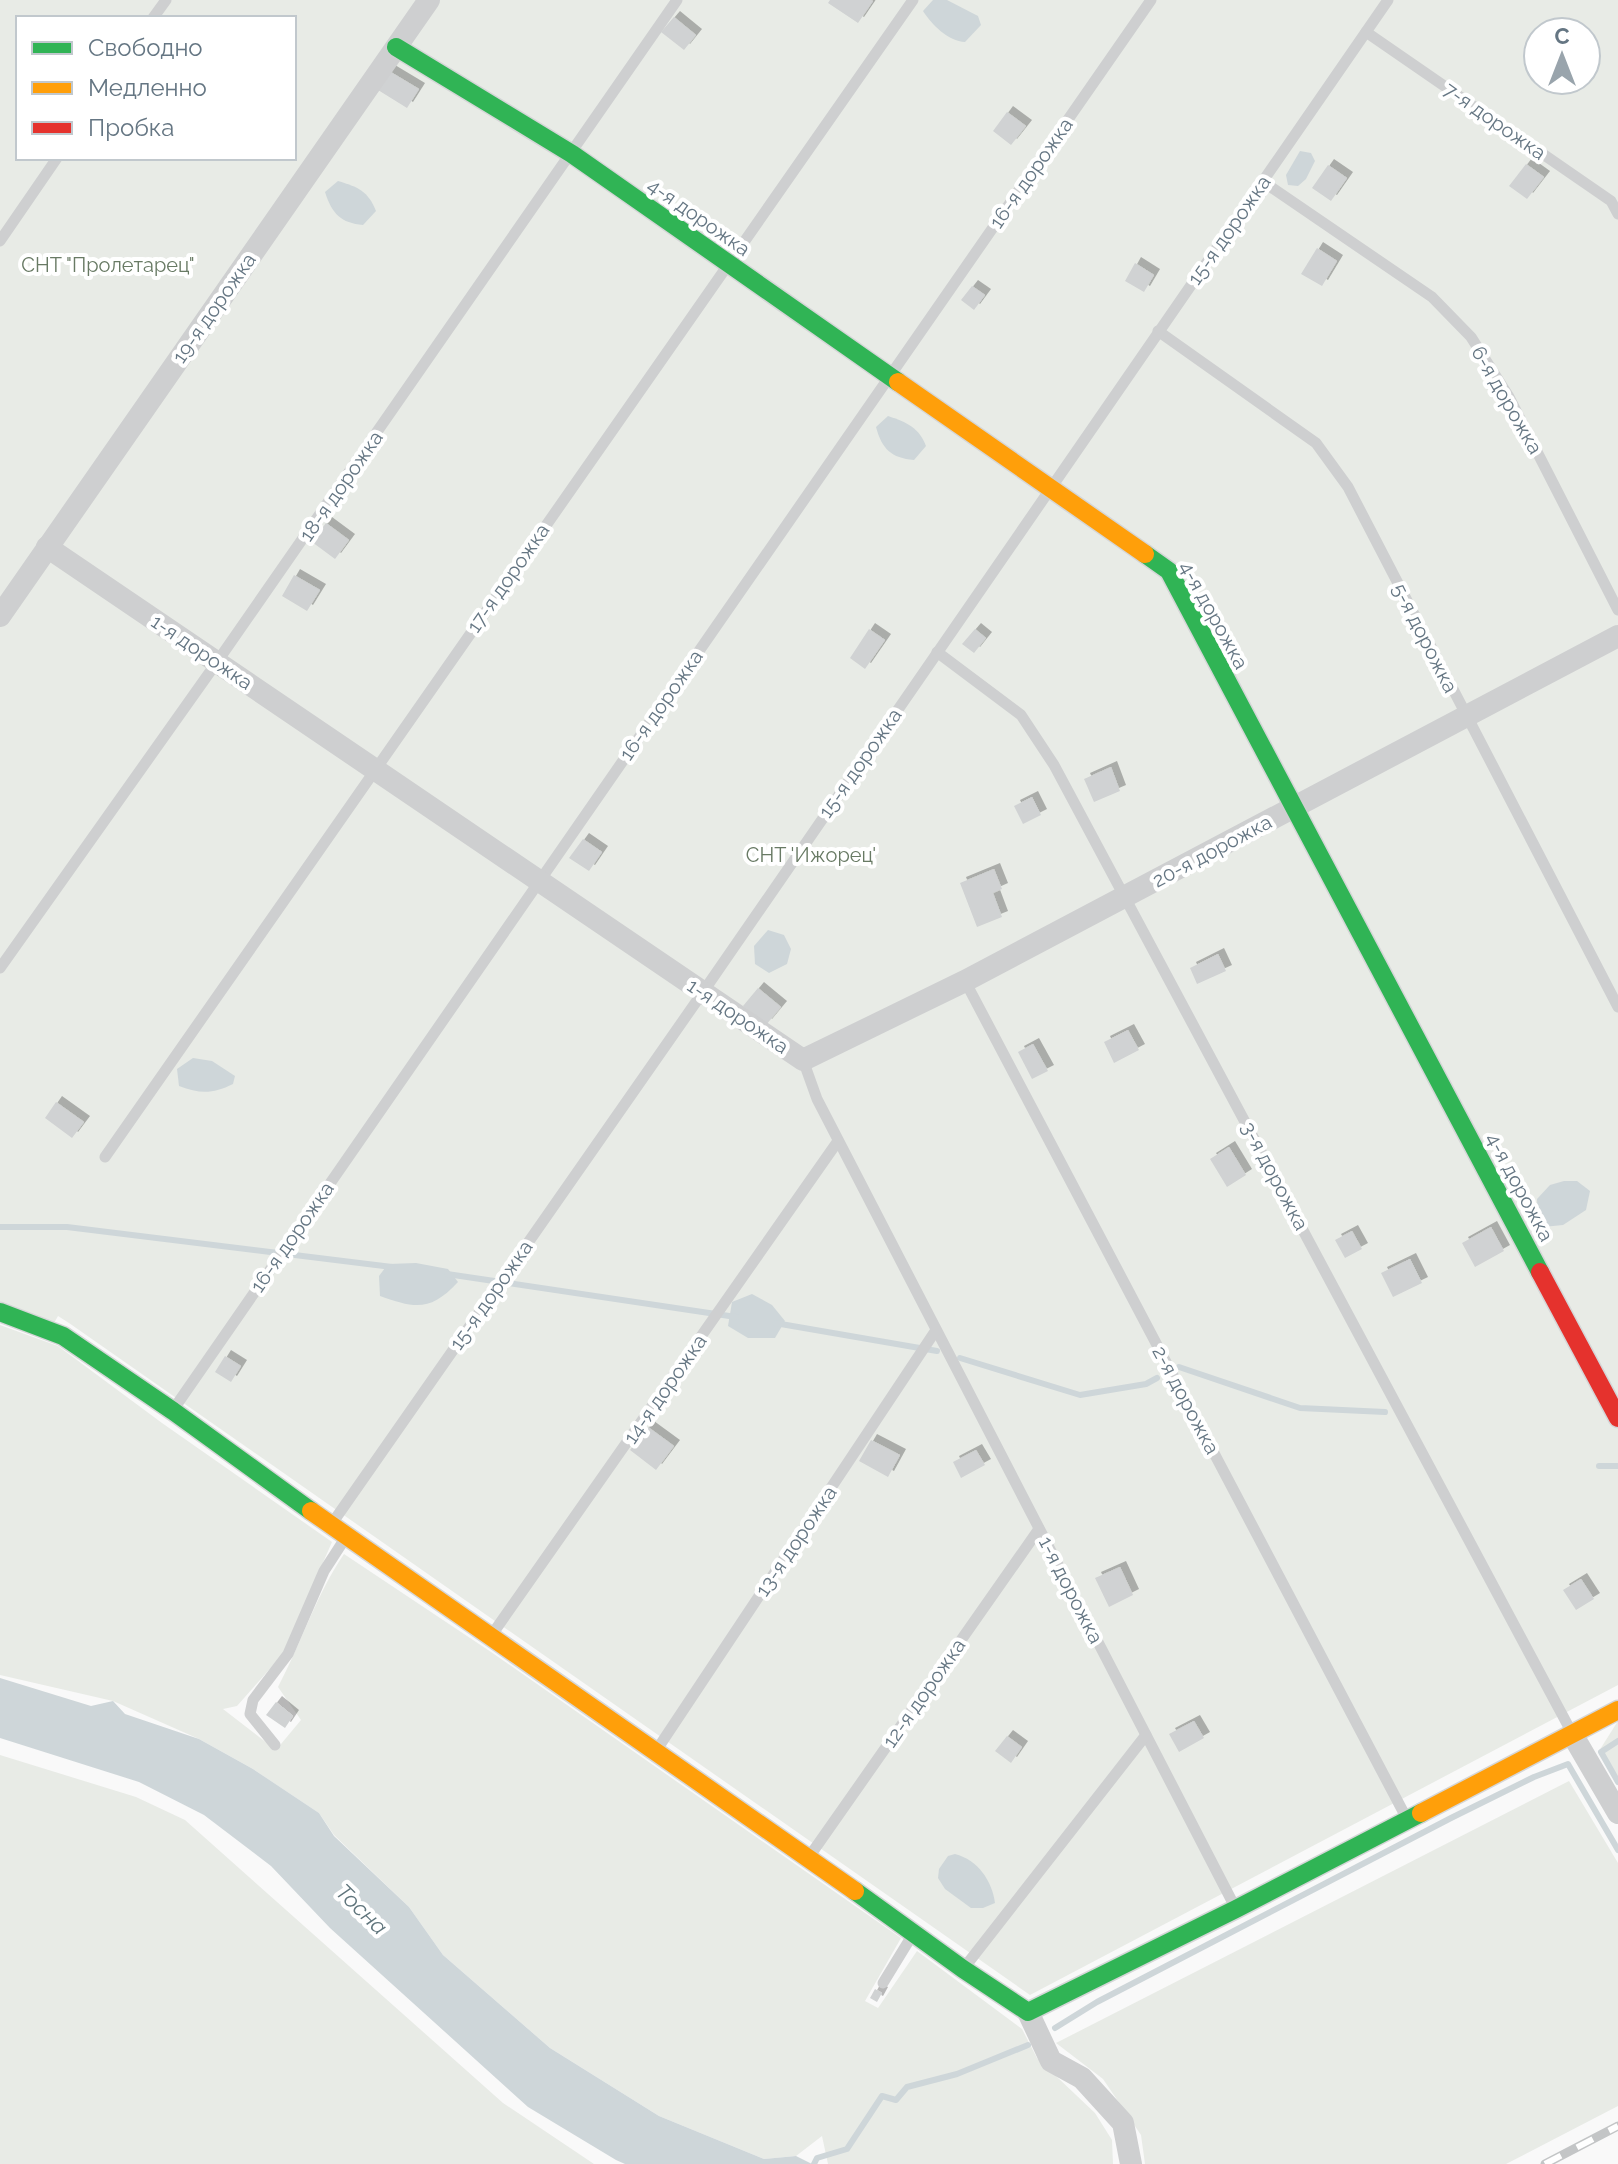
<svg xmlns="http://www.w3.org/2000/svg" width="1618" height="2164" viewBox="0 0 1618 2164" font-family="Raleway,sans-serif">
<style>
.green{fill:#e8ebe6;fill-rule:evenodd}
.water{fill:#ced6d9}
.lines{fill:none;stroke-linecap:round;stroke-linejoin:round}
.stream{stroke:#ced6d9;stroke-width:6}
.building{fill:#d0d2d3;filter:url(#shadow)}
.fast-casing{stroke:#d5d6d7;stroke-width:21}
.slow-casing{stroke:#d5d6d7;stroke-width:21}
.jam-casing{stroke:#d5d6d7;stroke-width:21}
.lane{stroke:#cecfd0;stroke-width:11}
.street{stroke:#cecfd0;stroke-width:22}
.fast{stroke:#30b455;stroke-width:18}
.slow{stroke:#ff9f0a;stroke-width:18}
.jam{stroke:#e5322d;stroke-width:18}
.rail-casing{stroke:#c3c5c6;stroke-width:9}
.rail{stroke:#fff;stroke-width:6;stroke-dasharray:18;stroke-linecap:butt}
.labels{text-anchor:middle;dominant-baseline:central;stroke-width:8;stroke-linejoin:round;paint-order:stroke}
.street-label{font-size:20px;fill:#657683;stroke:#fff}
.park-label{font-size:20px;fill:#687a64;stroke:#fff}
.water-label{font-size:22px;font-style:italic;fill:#60757c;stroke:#fff}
</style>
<defs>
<filter id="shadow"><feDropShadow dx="6" dy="-6" stdDeviation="0" flood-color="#0004"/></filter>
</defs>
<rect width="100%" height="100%" fill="#f9f9f9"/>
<g class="green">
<path d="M0,0H1618V1685L1030,1995L69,1323L58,1316L54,1323L0,1305ZM18,18H294V158H18ZM1538,32H1586V80H1538Z"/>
<path d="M0,1325L58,1346L162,1423L332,1542L283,1654L237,1706L223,1709L276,1750L301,1720L278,1687C301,1644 316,1595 344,1554L491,1652L901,1938L865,2001L878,2008L917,1951L1022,2029L1037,2058L1095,2113L1112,2140L1113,2164H828L822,2136L796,2156L764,2159L659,2116L550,2048L443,1955L409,1907L334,1835L319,1813L253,1769L199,1739L113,1701L0,1675Z"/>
<polygon points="1618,1721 1618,1783 1599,1751"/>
<polygon points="0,1755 136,1797 185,1820 503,2103 594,2164 0,2164"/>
<polygon points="1569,1781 1618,1863 1618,2106 1506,2164 1145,2164 1141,2135 1103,2079 1056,2043"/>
</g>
<g class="water">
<path d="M933,0H947L978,16L981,25L965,42C948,41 932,25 923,11Z"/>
<polygon points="1300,151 1311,153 1315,161 1306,179 1298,186 1288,185 1286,175"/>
<path d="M338,181C358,187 368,191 376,211L363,225C341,223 332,214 325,192Z"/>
<path d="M888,416C907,422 919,428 926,446L914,460C891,458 882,449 876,427Z"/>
<polygon points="768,930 784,935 791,949 787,964 769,973 755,964 754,946"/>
<path d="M193,1058L212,1061L235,1076L233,1084C213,1094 200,1094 179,1086L177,1069Z"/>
<polygon points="1564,1181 1577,1181 1590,1191 1586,1210 1563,1225 1543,1227 1538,1219 1537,1199 1550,1185"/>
<path d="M416,1263L448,1269L458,1282C431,1311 416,1309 380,1296L379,1276L388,1264Z"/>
<polygon points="752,1294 772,1305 785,1321 775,1338 748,1338 728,1326 732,1302"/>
<polygon points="0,1678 91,1706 113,1701 125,1714 199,1739 253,1769 319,1813 334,1836 409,1907 443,1955 550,2048 659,2116 764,2159 796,2156 812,2164 625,2164 616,2160 528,2107 330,1928 271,1866 204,1815 139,1782 0,1738"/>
<path d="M955,1854C978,1860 992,1881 995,1903L983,1908H971L945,1889L938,1878L939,1869L948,1856Z"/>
</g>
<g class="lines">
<g class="stream">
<polyline points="0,1227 67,1227 392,1267"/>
<polyline points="447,1274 736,1317"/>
<polyline points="775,1323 937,1351"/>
<polyline points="960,1358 1080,1395 1146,1384 1157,1378"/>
<polyline points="1179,1367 1300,1408 1385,1412"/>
<polyline points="1599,1466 1618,1466"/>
<polyline points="1618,1741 1601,1752 1618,1782"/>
<polyline points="1055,2028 1097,2002 1451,1818 1534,1777 1568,1764 1618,1850"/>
<polyline points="814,2164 817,2158 847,2149 882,2096 896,2100 907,2087 957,2074 1028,2045"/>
</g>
</g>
<g class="building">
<polygon points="830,0 871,0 873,1 858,23 828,3"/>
<polygon points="674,17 696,35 684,50 661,32"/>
<polygon points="389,71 419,89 407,108 378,90"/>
<polygon points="1007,112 1026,126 1011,145 993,131"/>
<polygon points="1526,164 1544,177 1527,199 1509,186"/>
<polygon points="1328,165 1347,178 1331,201 1312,188"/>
<polygon points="1317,248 1337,261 1322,286 1301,274"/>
<polygon points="1135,263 1154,275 1144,292 1125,281"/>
<polygon points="972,286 985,295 974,310 961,300"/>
<polygon points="326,523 349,540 335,559 312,542"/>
<polygon points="294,575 320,590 307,611 282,596"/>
<polygon points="869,629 885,640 865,669 850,658"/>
<polygon points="975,629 986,638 974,653 962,644"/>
<polygon points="1111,767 1120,791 1094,802 1084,779"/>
<polygon points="1032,797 1041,815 1023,824 1014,806"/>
<polygon points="583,839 602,852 589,871 569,858"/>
<polygon points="994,869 1002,889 993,893 1002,917 977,927 960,883"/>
<polygon points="1218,954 1226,971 1197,984 1190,968"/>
<polygon points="758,988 781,1007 766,1025 743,1006"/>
<polygon points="1128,1030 1139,1050 1114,1063 1104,1042"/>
<polygon points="1033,1044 1048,1071 1032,1079 1018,1052"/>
<polygon points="56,1102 84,1122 72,1138 45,1118"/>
<polygon points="1229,1147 1246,1175 1227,1187 1210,1159"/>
<polygon points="1491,1227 1504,1251 1475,1267 1462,1243"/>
<polygon points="1352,1231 1362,1249 1345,1258 1335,1240"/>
<polygon points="1410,1259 1422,1283 1393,1297 1381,1273"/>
<polygon points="225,1356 241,1366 231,1382 215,1372"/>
<polygon points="648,1427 674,1446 656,1470 630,1450"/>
<polygon points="871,1440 900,1455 888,1477 859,1461"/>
<polygon points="976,1450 985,1465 961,1478 953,1462"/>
<polygon points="1120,1567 1133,1595 1109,1607 1095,1578"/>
<polygon points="1581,1579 1594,1599 1576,1610 1563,1590"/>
<polygon points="276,1702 293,1716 285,1728 266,1715"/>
<polygon points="1194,1721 1204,1738 1179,1752 1169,1734"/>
<polygon points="1007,1736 1022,1747 1011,1763 995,1751"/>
<polygon points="875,1989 882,1993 877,2002 870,1998"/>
</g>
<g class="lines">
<defs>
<g id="fast">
<polyline points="396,47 572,154 898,382"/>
<polyline points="1145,554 1169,571 1540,1272"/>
<polyline points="0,1312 63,1336 173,1411 311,1511"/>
<polyline points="855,1891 963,1969 1028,2012 1236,1909 1421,1813"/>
</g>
<g id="slow">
<polyline points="898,382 1145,554"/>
<polyline points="311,1511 855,1891"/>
<polyline points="1421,1813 1618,1710"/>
</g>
<polyline id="jam" points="1540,1272 1618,1418"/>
</defs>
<use href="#fast" class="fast-casing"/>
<use href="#slow" class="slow-casing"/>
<use href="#jam" class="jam-casing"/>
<g class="lane">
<polyline points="153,18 166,0"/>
<polyline points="1366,32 1611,201 1618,214"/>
<polyline points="1262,181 1432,297 1471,337 1509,397 1618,610"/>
<polyline points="0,241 57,158"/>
<polyline points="1158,331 1316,443 1348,487 1618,1007"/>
<polyline points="937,652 1021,715 1054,765 1572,1733"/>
<polyline points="0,968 217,662 677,0"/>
<polyline points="965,981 1407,1819"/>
<polyline points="803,1060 817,1099 1235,1907"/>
<polyline points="105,1157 913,0"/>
<path d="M173,1410C497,938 826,471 1151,0"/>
<polyline points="331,1525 703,992 1388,0"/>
<polyline points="491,1636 838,1141"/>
<polyline points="275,1745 250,1714 253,1700 288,1654 324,1571 346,1537"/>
<polyline points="658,1748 936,1330"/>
<polyline points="809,1857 1039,1529"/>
<polyline points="964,1968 1146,1735"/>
<polyline points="883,1983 913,1934"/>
</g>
<g class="street">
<polyline points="47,547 803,1060 965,981 1618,636"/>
<polyline points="0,616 429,0"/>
<polyline points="1572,1734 1618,1813"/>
<polyline points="1028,2012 1051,2061 1082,2078 1123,2123 1131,2164"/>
</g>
<use href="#fast" class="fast"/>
<use href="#slow" class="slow"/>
<use href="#jam" class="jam"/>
<defs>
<polyline id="rail" points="1545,2164 1618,2126"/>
</defs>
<use href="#rail" class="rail-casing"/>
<use href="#rail" class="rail"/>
</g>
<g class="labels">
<g class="street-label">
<text transform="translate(1495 121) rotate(35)">7-я дорожка</text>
<text transform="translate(1031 173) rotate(-55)">16-я дорожка</text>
<text transform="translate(699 217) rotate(35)">4-я дорожка</text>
<text transform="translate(1229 230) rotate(-55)">15-я дорожка</text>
<text transform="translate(214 308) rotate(-55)">19-я дорожка</text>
<text transform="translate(1507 400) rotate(60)">6-я дорожка</text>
<text transform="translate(341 486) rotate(-55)">18-я дорожка</text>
<text transform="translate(508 578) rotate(-55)">17-я дорожка</text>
<text transform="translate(1214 615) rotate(61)">4-я дорожка</text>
<text transform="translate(1425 638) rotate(63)">5-я дорожка</text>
<text transform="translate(202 652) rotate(34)">1-я дорожка</text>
<text transform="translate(661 705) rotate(-55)">16-я дорожка</text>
<text transform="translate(860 763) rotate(-55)">15-я дорожка</text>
<text transform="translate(1212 851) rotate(-28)">20-я дорожка</text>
<text transform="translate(738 1016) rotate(34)">1-я дорожка</text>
<text transform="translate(1275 1176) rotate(62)">3-я дорожка</text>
<text transform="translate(1520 1187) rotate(62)">4-я дорожка</text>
<text transform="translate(292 1237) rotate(-55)">16-я дорожка</text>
<text transform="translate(491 1295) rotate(-55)">15-я дорожка</text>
<text transform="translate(665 1389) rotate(-55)">14-я дорожка</text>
<text transform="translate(1186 1400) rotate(62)">2-я дорожка</text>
<text transform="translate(796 1541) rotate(-56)">13-я дорожка</text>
<text transform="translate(1071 1590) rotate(63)">1-я дорожка</text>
<text transform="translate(924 1693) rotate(-55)">12-я дорожка</text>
</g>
<g class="park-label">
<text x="108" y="265">СНТ "Пролетарец"</text>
<text x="811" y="855">СНТ 'Ижорец'</text>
</g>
<g class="water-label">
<text transform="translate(362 1909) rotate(44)">Тосна</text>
</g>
</g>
<rect x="16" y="16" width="280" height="144" fill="#ffffff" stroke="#c1c8cd" stroke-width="2"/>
<rect x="32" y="42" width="40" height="12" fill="#30b455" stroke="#c1c8cd" stroke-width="2"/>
<text x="88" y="56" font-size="24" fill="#657683">Свободно</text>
<rect x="32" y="82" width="40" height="12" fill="#ff9f0a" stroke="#c1c8cd" stroke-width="2"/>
<text x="88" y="96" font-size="24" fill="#657683">Медленно</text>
<rect x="32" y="122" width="40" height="12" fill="#e5322d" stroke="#c1c8cd" stroke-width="2"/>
<text x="88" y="136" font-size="24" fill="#657683">Пробка</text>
<g transform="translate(1562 56)"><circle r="38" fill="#ffffff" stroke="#c1c8cd" stroke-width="2"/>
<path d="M0-6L14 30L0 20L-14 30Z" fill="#99a4ac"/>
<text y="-12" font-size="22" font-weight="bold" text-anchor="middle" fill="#657683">С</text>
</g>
</svg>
